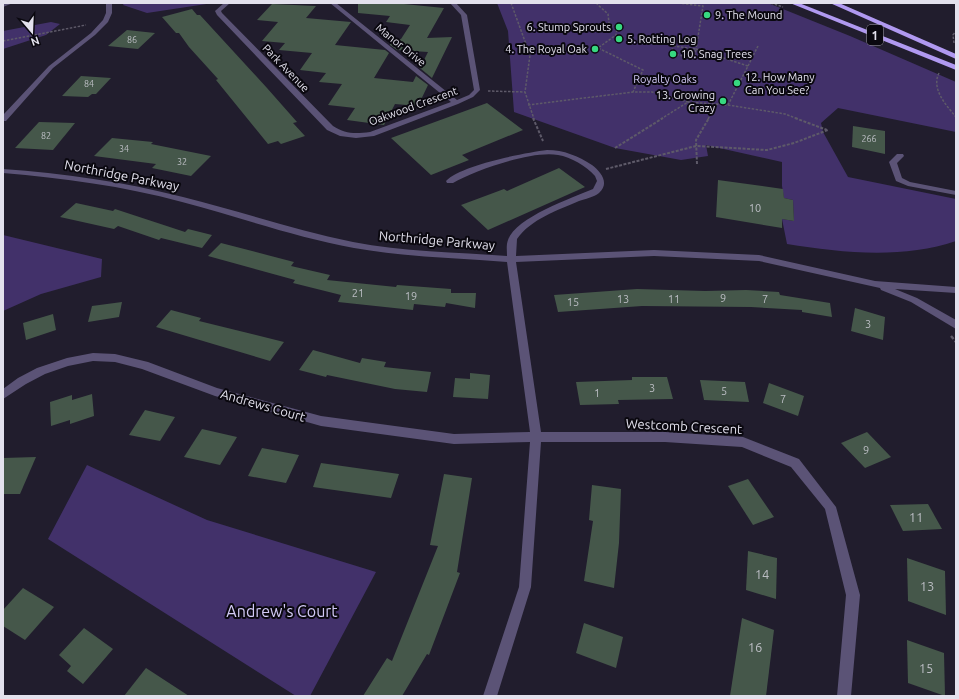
<svg xmlns="http://www.w3.org/2000/svg" width="959" height="699" viewBox="0 0 959 699" font-family="Ubuntu,sans-serif">
<style>
.green{fill:#42316a}
.building{fill:#45574a}
.lines{fill:none;stroke-linecap:round;stroke-linejoin:round}
.path-far2{stroke:#5e5a69;stroke-width:1.5;stroke-dasharray:2.5 1.5;stroke-linecap:butt}
.path-far1{stroke:#5e5a69;stroke-width:2;stroke-dasharray:3 1.5;stroke-linecap:butt}
.path{stroke:#5e5a69;stroke-width:2.5;stroke-dasharray:4 2;stroke-linecap:butt}
.minor{fill:#5b5376;fill-rule:evenodd}
.highway{fill:#b099f0;fill-rule:evenodd}
.poi-dot{fill:#37d880;stroke:#0a080f;stroke-width:1.5}
.labels{text-anchor:middle;dominant-baseline:central;stroke-width:4;stroke-linejoin:round;paint-order:stroke}
.far-number-label{font-size:9px;fill:#bcbec4}
.far-poi-label{font-size:11px;fill:#e3e1ed;stroke:#0a080f;text-anchor:start}
.far-street-label{font-size:11px;fill:#e3e1ed;stroke:#0a080f}
.far-park-label{font-size:11px;fill:#d3caf6;stroke:#0a080f}
.number-label{font-size:11px;fill:#bcbec4}
.shield{fill:#0a080f;stroke:#a2a0aa;stroke-width:1}
.shield-label{font-size:12px;font-weight:bold;fill:#e3e1ed}
.street-label{font-size:13px;fill:#e3e1ed;stroke:#0a080f}
.near-number-label{font-size:13px;fill:#bcbec4}
.near-park-label{font-size:16px;fill:#d3caf6;stroke:#0a080f}
</style>
<rect width="100%" height="100%" fill="#211d2d"/>
<g class="green">
<polygon points="124,3 213,3 147,13 123,5"/>
<path d="M497,3H768L850,36L956,82V132L838,108L821,123L823,132L848,177L956,199V241C903,259 842,253 787,244L782,219L794,221L793,200L784,198L782,186V162L706,145L708,156L681,160L615,148L514,112L508,31Z"/>
<polygon points="51,22 60,24 46,35 3,49 3,31"/>
<polygon points="3,235 102,259 101,277 41,294 3,311"/>
<polygon points="87,465 207,520 376,572 310,696 296,696 48,539"/>
</g>
<g class="building">
<polygon points="358,3 394,3 444,8 427,38 452,37 432,78 420,68 428,52 397,50 390,45 390,40 401,39 410,25 386,22 390,16 358,13"/>
<polygon points="272,4 316,6 306,18 351,22 335,45 385,50 389,53 374,78 413,82 416,76 428,85 418,106 395,104 384,125 347,120 355,108 328,105 342,84 319,82 326,73 300,70 312,53 279,50 285,43 262,41 278,22 257,20"/>
<polygon points="192,9 197,15 200,15 267,88 297,122 293,123 305,136 281,144 278,141 268,144 216,80 218,79 189,47 179,33 176,33 162,17"/>
<polygon points="127,30 155,33 138,49 108,46"/>
<polygon points="81,76 111,78 96,94 92,94 88,97 62,96"/>
<polygon points="487,103 523,130 462,155 469,160 431,175 391,138"/>
<polygon points="39,122 75,123 53,150 15,148"/>
<polygon points="853,126 885,131 885,154 852,147"/>
<polygon points="112,138 153,142 151,144 211,156 191,176 152,168 156,164 94,156"/>
<polygon points="559,168 585,187 488,230 461,205 504,189 507,191"/>
<polygon points="718,180 783,189 784,198 793,200 794,221 782,219 782,228 716,217"/>
<polygon points="76,203 113,211 115,209 185,232 188,229 212,235 202,248 161,238 159,240 118,226 114,229 60,217"/>
<polygon points="221,243 294,262 291,266 330,275 327,280 396,287 397,285 451,289 451,293 476,293 475,308 446,303 445,307 414,304 413,310 338,302 341,295 293,283 295,280 208,256"/>
<polygon points="637,289 705,291 746,290 779,292 780,295 830,303 832,317 802,312 802,310 751,307 642,306 558,312 554,295"/>
<polygon points="122,302 119,317 88,322 92,306"/>
<polygon points="855,308 885,317 883,340 851,331"/>
<polygon points="171,310 201,318 199,321 284,342 270,361 156,327"/>
<polygon points="53,314 56,330 26,340 23,323"/>
<polygon points="313,350 360,363 362,358 386,362 384,367 431,372 427,392 395,389 327,375 326,377 299,370"/>
<polygon points="470,373 490,375 488,399 453,397 455,378 470,379"/>
<polygon points="632,377 667,377 673,399 618,400 619,404 580,405 576,382 632,380"/>
<polygon points="700,380 745,382 749,402 704,400"/>
<polygon points="769,383 804,396 798,416 763,403"/>
<polygon points="92,394 94,416 70,424 70,420 51,426 50,402 72,395 72,400"/>
<polygon points="145,410 175,417 160,441 129,435"/>
<polygon points="202,429 237,437 220,465 184,457"/>
<polygon points="867,432 891,457 865,468 841,443"/>
<polygon points="262,448 299,455 286,483 248,476"/>
<polygon points="36,457 20,494 3,494 3,458"/>
<polygon points="321,463 399,474 391,498 313,487"/>
<polygon points="444,474 472,478 457,572 460,573 429,655 427,654 402,696 363,696 387,658 392,661 438,546 430,545"/>
<polygon points="748,479 774,517 753,525 728,486"/>
<polygon points="592,485 621,489 619,543 614,588 584,581 593,521 589,520"/>
<polygon points="928,504 942,529 903,531 890,505"/>
<polygon points="748,551 777,558 776,599 746,590"/>
<polygon points="907,558 945,571 946,615 908,601"/>
<polygon points="23,588 54,607 25,640 3,626 3,610"/>
<polygon points="742,618 774,630 766,696 730,696"/>
<polygon points="584,623 623,637 616,668 576,653"/>
<polygon points="84,628 113,649 83,684 67,671 71,666 59,655"/>
<polygon points="907,640 944,653 945,696 908,683"/>
<polygon points="146,668 189,696 124,696"/>
</g>
<g class="lines">
<g class="path-far2">
<polyline points="511,3 530,55 525,92 534,119"/>
<polyline points="598,3 597,4 608,14 609,23 617,29 616,35 598,48 643,70 633,92 652,92 688,102 661,119"/>
<polyline points="678,3 703,6 696,49"/>
<polyline points="771,3 783,7"/>
<polyline points="3,41 86,25"/>
<polyline points="954,43 953,35 956,31"/>
<polygon points="673,46 696,49 694,58 678,55 672,51"/>
<polyline points="748,66 758,46"/>
<path d="M939,73C931,89 946,105 956,117"/>
<polyline points="488,91 525,92"/>
<polyline points="688,102 728,105 748,66 696,49"/>
<polyline points="528,105 633,92"/>
<polyline points="728,105 785,114 798,119"/>
<polyline points="708,119 717,104"/>
</g>
<g class="path-far1">
<polyline points="533,118 543,141"/>
<polyline points="795,118 827,130"/>
<polyline points="615,148 663,118"/>
<polyline points="697,164 696,140 709,118"/>
<polyline points="606,169 696,146 767,150 794,143 828,130"/>
</g>
<polyline class="path" points="951,336 956,342"/>
<g class="minor">
<polygon points="3,3 13,3 3,7"/>
<polygon points="106,3 112,3 112,13 108,22 95,35 53,68 6,121 3,121 3,115 49,66 91,33 103,20 106,13"/>
<path d="M224,3H230L221,11L222,13L333,126C345,134 355,134 370,132L451,102L330,3H336L457,100L469,95L474,90L461,15L450,3H456L467,15L480,90L473,97L458,104L374,136L356,138L340,136L327,130L217,15L215,11Z"/>
<path d="M547,150C564,150 578,156 592,165C601,172 610,183 599,193C594,197 585,199 579,201C558,210 531,219 517,239L516,256L654,250L759,255L875,281L956,287V293L895,289L917,298L956,320V329L911,302L881,290L880,288L759,261L654,256L516,262L541,432H665L743,437L799,459L836,507L860,595L851,696H837L846,595L825,509L791,467L742,447L665,442H541L531,587L497,696H483L519,587L530,442L454,444L321,426L215,396L142,369L115,362L93,361L68,366L45,374L26,384L3,399V389L18,378L37,368L67,358L93,353L115,354L148,362L217,388L321,416L454,434L530,432L507,262C456,258 404,257 354,248C295,237 239,217 182,202C123,186 63,178 3,173V169C63,173 124,182 183,197C239,211 295,230 353,242C402,252 457,252 507,256C507,251 506,245 508,240C516,217 572,198 593,189L597,181L595,176C586,166 571,157 558,155C533,150 475,170 453,183H447L446,181C461,165 524,153 547,150Z"/>
<polygon points="897,154 903,154 904,156 897,163 902,178 910,182 956,191 956,195 908,186 896,181 889,162"/>
</g>
<g class="highway">
<polygon points="790,3 799,3 956,65 956,70"/>
<polygon points="830,3 839,3 956,54 956,59"/>
</g>
</g>
<g class="poi-dot">
<circle cx="707" cy="15" r="4"/>
<circle cx="619" cy="27" r="4"/>
<circle cx="619" cy="39" r="4"/>
<circle cx="595" cy="49" r="4"/>
<circle cx="673" cy="54" r="4"/>
<circle cx="737" cy="83" r="4"/>
<circle cx="723" cy="101" r="4"/>
</g>
<g class="labels">
<g class="far-number-label">
<text x="132" y="40">86</text>
<text x="89" y="84">84</text>
<text x="46" y="136">82</text>
<text x="869" y="139">266</text>
<text x="124" y="149">34</text>
<text x="182" y="162">32</text>
</g>
<g class="far-poi-label">
<text x="715" y="15">9. The Mound</text>
<text x="611" y="27" text-anchor="end">6. Stump Sprouts</text>
<text x="627" y="39">5. Rotting Log</text>
<text x="587" y="49" text-anchor="end">4. The Royal Oak</text>
<text x="681" y="54">10. Snag Trees</text>
<text x="745" y="77">12. How Many<tspan x="745" dy="13">Can You See?</tspan></text>
<text x="715" y="95" text-anchor="end">13. Growing<tspan x="715" dy="13">Crazy</tspan></text>
</g>
<g class="far-street-label">
<text transform="translate(401 45) rotate(39)">Manor Drive</text>
<text transform="translate(286 68) rotate(46)">Park Avenue</text>
<text transform="translate(413 106) rotate(-20)">Oakwood Crescent</text>
</g>
<g class="far-park-label">
<text x="665" y="79">Royalty Oaks</text>
</g>
<g class="number-label">
<text x="755" y="208">10</text>
<text x="358" y="293">21</text>
<text x="411" y="296">19</text>
<text x="723" y="298">9</text>
<text x="623" y="299">13</text>
<text x="674" y="299">11</text>
<text x="765" y="299">7</text>
<text x="573" y="302">15</text>
<text x="868" y="324">3</text>
<text x="652" y="388">3</text>
<text x="724" y="391">5</text>
<text x="597" y="393">1</text>
<text x="783" y="399">7</text>
<text x="866" y="450">9</text>
</g>
<rect class="shield" x="867" y="25" width="16" height="20" rx="3"/>
<g class="shield-label">
<text x="875" y="35">1</text>
</g>
<g class="street-label">
<text transform="translate(122 175) rotate(11)">Northridge Parkway</text>
<text transform="translate(437 240) rotate(5)">Northridge Parkway</text>
<text transform="translate(263 405) rotate(16)">Andrews Court</text>
<text transform="translate(684 426) rotate(3)">Westcomb Crescent</text>
</g>
<g class="near-number-label">
<text x="916" y="517">11</text>
<text x="762" y="574">14</text>
<text x="927" y="586">13</text>
<text x="755" y="647">16</text>
<text x="926" y="668">15</text>
</g>
<g class="near-park-label">
<text x="282" y="611">Andrew's Court</text>
</g>
</g>
<rect width="959" height="699" fill="none" stroke="#e3e1ed" stroke-width="8"/>
<g transform="translate(32 32) rotate(161)" stroke="#0a080f" stroke-width="3" paint-order="stroke">
<path d="M0-3L7 15L0 10L-7 15Z" fill="#e3e1ed"/>
<text y="-6" font-size="11" font-weight="bold" text-anchor="middle" fill="#e3e1ed">N</text>
</g>
</svg>
